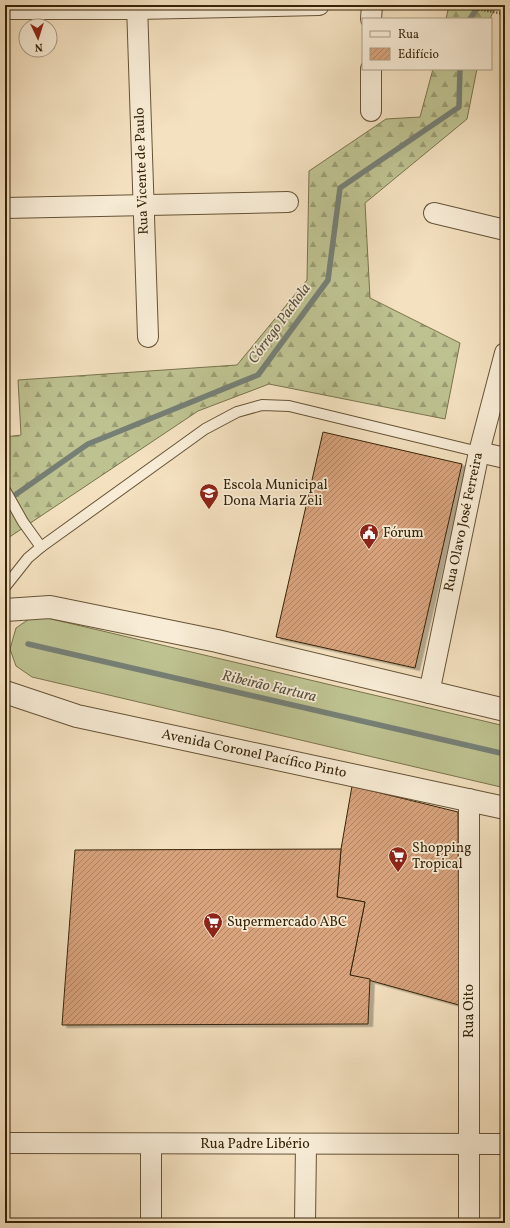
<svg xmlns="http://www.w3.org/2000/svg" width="510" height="1228" viewBox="0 0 510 1228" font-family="Vollkorn,serif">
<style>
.forest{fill:url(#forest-firs);stroke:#7a734c}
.garden{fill:#bec291;stroke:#7a734c}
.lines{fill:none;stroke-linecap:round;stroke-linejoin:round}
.stream{stroke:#767f75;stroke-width:5.5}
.building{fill:url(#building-hatch);stroke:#362408;filter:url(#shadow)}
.service-casing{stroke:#665336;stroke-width:12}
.minor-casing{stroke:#665336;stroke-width:22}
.tertiary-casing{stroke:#665336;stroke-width:24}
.path{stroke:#362408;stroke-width:2.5;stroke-dasharray:1 2;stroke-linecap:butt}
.service{stroke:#f8ecd6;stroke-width:10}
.minor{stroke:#f8ecd6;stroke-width:20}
.tertiary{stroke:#f8ecd6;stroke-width:22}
.labels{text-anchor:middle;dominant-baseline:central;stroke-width:3.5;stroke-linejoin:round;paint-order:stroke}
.street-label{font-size:14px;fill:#362408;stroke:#f8ecd6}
.poi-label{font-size:14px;fill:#362408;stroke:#f8ecd6;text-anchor:start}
.water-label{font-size:15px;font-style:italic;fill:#56513f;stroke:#f8ecd6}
</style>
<defs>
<pattern id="forest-firs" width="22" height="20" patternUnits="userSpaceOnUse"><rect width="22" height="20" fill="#bec291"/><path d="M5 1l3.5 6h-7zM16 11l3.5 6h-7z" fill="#9b9d74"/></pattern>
<pattern id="building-hatch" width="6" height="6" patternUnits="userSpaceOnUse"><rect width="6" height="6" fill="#d7a27b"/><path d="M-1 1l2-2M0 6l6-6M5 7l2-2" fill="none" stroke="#af8463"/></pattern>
<filter id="shadow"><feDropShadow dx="4.5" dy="2.5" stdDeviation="0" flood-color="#0004"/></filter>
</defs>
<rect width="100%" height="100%" fill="#f4e1c0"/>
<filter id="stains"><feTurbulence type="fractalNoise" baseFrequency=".005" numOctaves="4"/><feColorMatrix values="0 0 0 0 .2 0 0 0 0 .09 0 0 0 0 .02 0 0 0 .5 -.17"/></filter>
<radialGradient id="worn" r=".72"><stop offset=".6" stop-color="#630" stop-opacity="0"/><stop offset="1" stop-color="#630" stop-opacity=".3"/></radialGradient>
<g class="forest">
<polygon points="454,5 496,5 490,19 446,19 448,10"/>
<polygon points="433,69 477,69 467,119 365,203 370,298 460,343 445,419 269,384 198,411 5,540 5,437 21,435 18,380 237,365 307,280 309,171 386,119 420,117"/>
</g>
<polygon class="garden" points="43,617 505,726 505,788 32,677 16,666 10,649 16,628 29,619"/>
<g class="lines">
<g class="stream">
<polyline points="470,19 479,5"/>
<polyline points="5,502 88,444 258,375 328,280 340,188 459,107 460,69"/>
<polyline points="28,644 505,754"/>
</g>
</g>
<g class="building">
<polygon points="323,432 462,464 415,668 276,637"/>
<polygon points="352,786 458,812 459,1005 350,975 365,902 337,897 341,849"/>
<polygon points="341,849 337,897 365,902 350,975 370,979 368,1024 62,1025 75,850"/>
</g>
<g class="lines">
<defs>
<g id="service">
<polyline points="5,490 23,522 41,547 28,558 5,587"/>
<polyline points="41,547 205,429 237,412 262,405 289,406 479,452"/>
</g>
<g id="minor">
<polyline points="137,5 148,337"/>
<polyline points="5,9 137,9 319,5"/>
<polyline points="371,19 372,5"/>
<polyline points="371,111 371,69"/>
<polyline points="5,208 288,202"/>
<polyline points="434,213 505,230"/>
<polyline points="479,452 505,458"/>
<polyline points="429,693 479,452 505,353"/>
<polyline points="469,799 469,1223"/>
<polyline points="5,1143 505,1144"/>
<polyline points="151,1145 151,1223"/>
<polyline points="305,1223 306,1144"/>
</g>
<g id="tertiary">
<polyline points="5,610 50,607 217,641 505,710"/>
<polyline points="5,692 77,716 505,808"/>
</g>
</defs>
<use href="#service" class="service-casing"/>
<use href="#minor" class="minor-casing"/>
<use href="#tertiary" class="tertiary-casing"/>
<polyline class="path" points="455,5 505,14"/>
<use href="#service" class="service"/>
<use href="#minor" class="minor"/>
<use href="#tertiary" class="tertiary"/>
</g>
<defs>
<symbol id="school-pin" viewBox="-11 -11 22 30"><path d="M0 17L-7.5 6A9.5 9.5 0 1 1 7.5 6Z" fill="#8f2418" stroke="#f8ecd6"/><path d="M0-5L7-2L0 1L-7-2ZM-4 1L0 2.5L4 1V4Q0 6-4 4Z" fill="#fff"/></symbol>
<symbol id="civic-pin" viewBox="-11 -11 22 30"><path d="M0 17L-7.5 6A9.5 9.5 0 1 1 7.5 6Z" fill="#8f2418" stroke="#f8ecd6"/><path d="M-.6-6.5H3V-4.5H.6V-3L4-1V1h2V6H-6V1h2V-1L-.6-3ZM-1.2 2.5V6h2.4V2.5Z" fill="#fff"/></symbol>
<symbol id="supermarket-pin" viewBox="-11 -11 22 30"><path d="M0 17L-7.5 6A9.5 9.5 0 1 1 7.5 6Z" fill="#8f2418" stroke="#f8ecd6"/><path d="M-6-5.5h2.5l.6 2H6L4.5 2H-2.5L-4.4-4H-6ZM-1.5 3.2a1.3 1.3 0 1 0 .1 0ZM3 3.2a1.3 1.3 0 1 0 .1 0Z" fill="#fff"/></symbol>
</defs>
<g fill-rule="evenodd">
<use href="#school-pin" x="198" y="482" width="22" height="30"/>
<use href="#civic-pin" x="358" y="522" width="22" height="30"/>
<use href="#supermarket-pin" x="387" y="845" width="22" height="30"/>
<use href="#supermarket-pin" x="202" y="911" width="22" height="30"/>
</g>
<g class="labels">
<g class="street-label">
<text transform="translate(142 171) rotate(-92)">Rua Vicente de Paulo</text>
<text transform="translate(464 522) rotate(-78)">Rua Olavo José Ferreira</text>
<text transform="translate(254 754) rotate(12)">Avenida Coronel Pacífico Pinto</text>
<text transform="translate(469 1011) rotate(-90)">Rua Oito</text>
<text x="255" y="1144">Rua Padre Libério</text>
</g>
<g class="poi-label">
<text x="223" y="485">Escola Municipal<tspan x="223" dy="16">Dona Maria Zeli</tspan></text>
<text x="383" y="533">Fórum</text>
<text x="412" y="848">Shopping<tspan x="412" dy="16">Tropical</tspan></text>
<text x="227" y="922">Supermercado ABC</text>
</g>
<g class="water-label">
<text transform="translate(280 324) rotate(-54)">Córrego Pachola</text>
<text transform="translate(269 687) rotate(13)">Ribeirão Fartura</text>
</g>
</g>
<rect width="510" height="1228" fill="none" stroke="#f4e1c0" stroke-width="20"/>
<rect x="6" y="6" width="498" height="1216" fill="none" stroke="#362408" stroke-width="2"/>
<rect x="10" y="10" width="490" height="1208" fill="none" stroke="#362408"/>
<rect x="362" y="18" width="130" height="52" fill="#f8ecd6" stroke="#aa9c84"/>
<rect x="370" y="31" width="20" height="6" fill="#f8ecd6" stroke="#aa9c84"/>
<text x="398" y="38" font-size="12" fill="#362408">Rua</text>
<rect x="370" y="48" width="20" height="12" fill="url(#building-hatch)" stroke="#aa9c84"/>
<text x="398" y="58" font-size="12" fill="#362408">Edifício</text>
<g transform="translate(38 38) rotate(176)"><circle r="19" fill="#f8ecd6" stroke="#aa9c84"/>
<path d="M0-3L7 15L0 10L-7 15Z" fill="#8f2418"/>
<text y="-6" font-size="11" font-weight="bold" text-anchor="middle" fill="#362408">N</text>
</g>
<rect width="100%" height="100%" filter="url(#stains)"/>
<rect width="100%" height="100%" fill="url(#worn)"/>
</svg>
